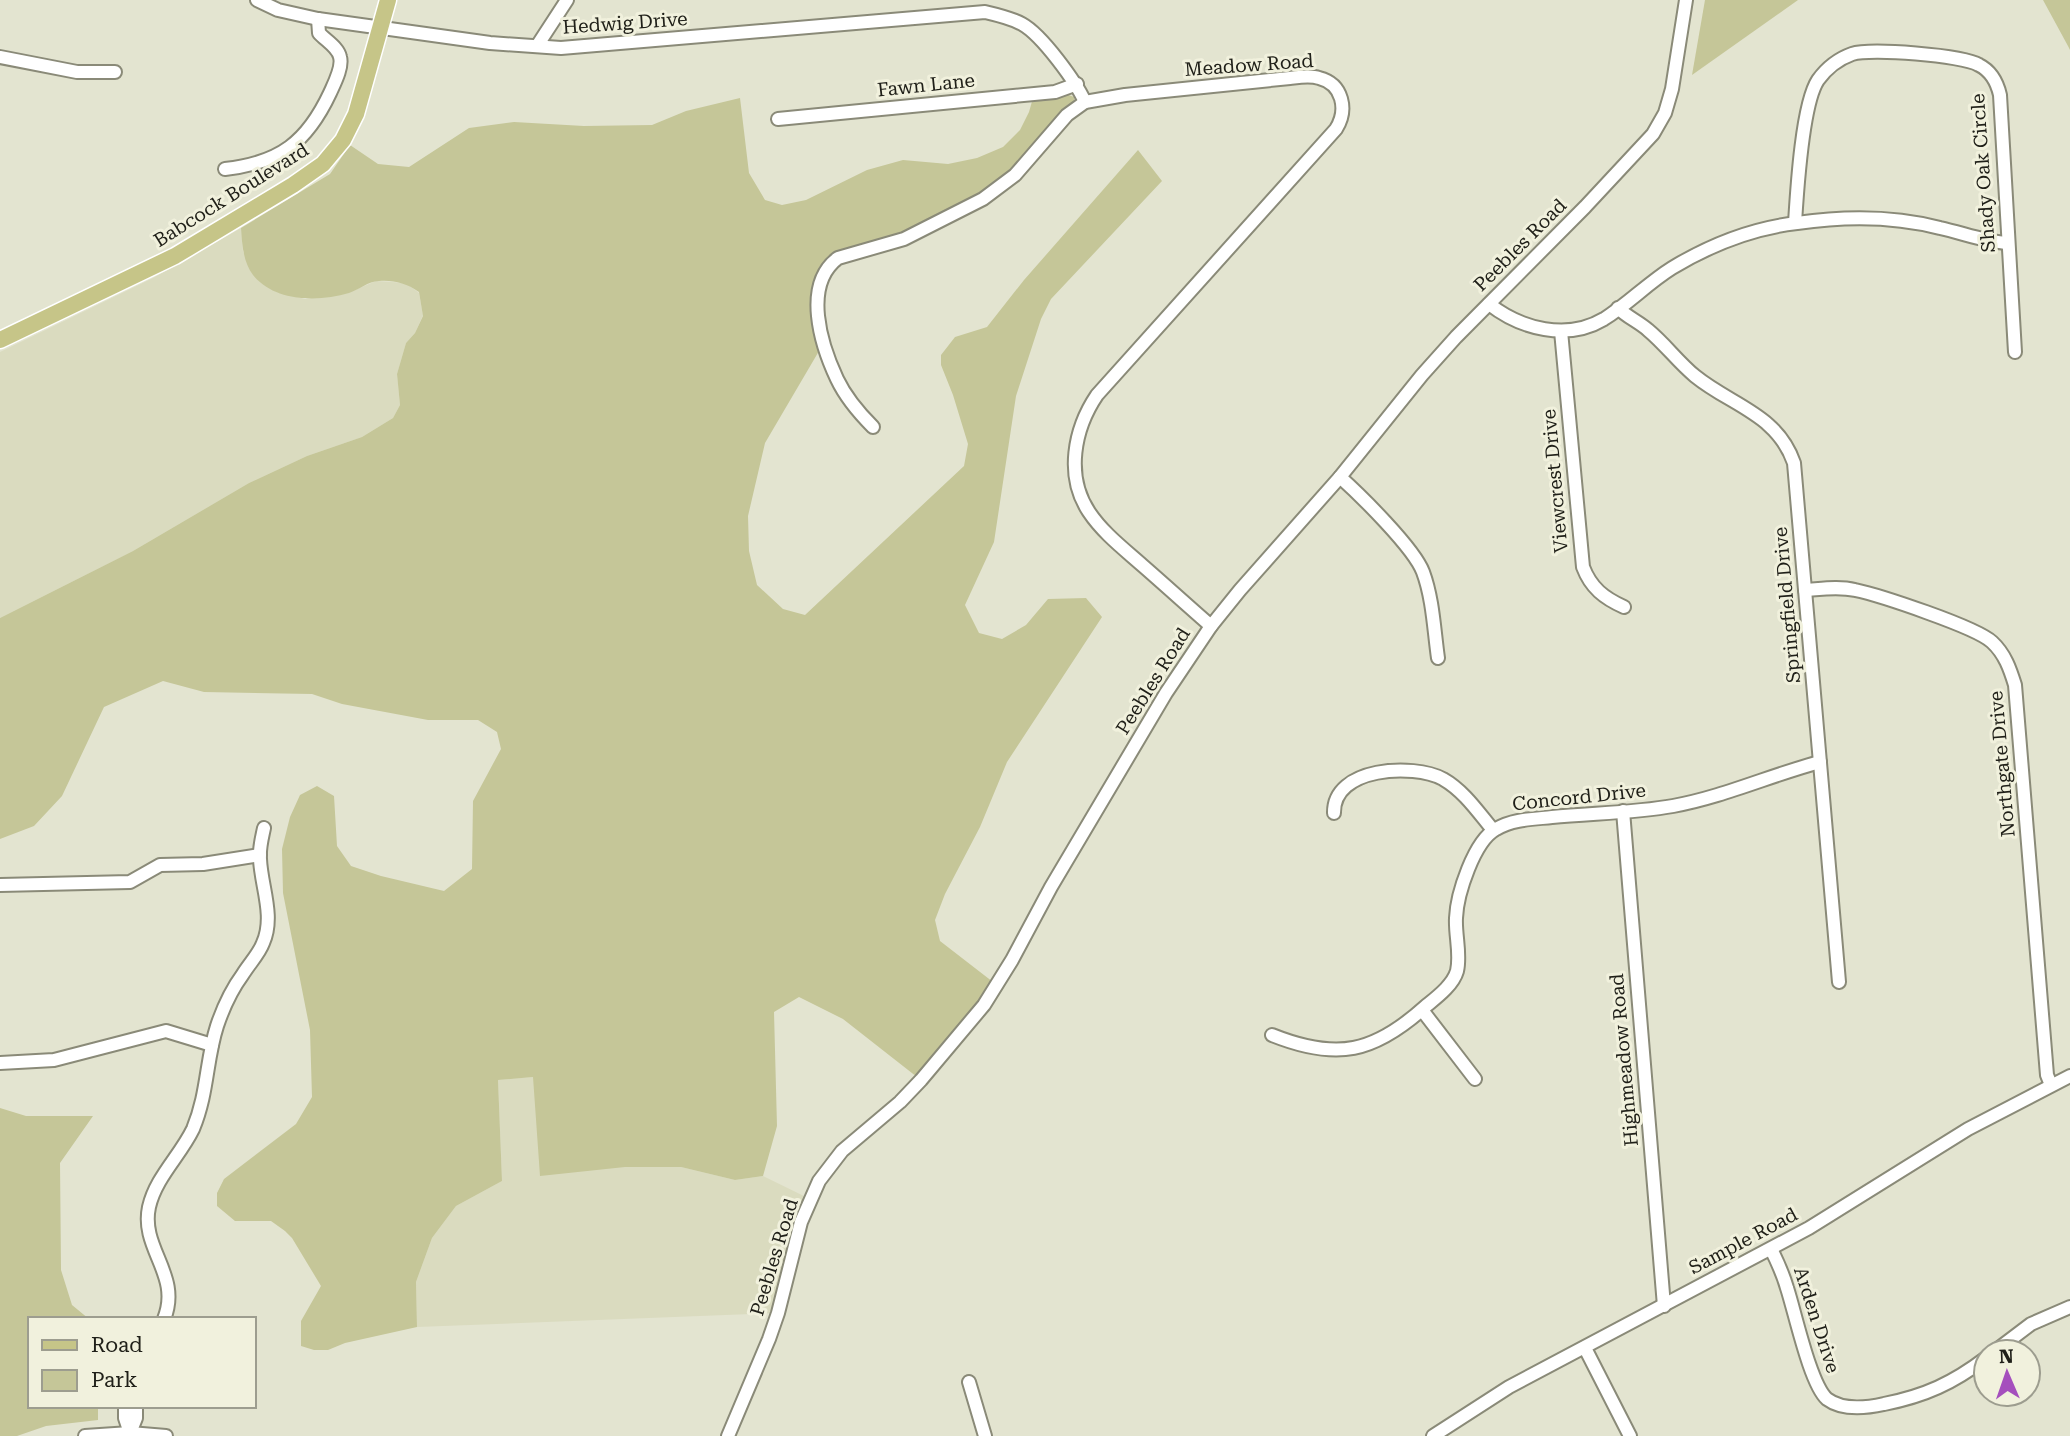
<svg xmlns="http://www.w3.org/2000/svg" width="2070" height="1436" viewBox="0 0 2070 1436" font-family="'Roboto Serif',serif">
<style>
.built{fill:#dadbbf}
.green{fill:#c5c698}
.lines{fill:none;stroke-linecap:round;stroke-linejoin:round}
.minor-casing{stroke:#8a8a78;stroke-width:16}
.major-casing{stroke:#fff;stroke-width:19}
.minor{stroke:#fff;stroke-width:12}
.major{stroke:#c6c588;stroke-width:16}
.labels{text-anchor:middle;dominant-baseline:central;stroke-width:6;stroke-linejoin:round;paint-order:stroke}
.street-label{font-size:19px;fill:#202019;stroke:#f1f1dd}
</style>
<rect width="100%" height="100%" fill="#e3e4d0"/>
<g class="built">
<polygon points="241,228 243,252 276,292 305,299 348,293 376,281 406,283 419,293 423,315 415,333 406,343 397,374 400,405 393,418 362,437 307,456 249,483 133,551 0,618 0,352 153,278"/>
<polygon points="533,1077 625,1167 681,1167 735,1180 763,1176 810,1199 778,1313 417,1327 416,1282 432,1238 456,1206 502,1181 498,1080"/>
</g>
<g class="green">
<polygon points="1705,0 1798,0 1692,75"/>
<polygon points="2043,0 2070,0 2070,50 2068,46"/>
<path d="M1066,94L1074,97L1075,103L1018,163L977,196L906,231L833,255L820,266L814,280L812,308L819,351L765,443L748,516L749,551L757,585L783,609L805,615L964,466L968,444L953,395L941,365V355L955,337L987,327L1024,280L1138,150L1162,181L1051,299L1041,319L1016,396L994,542L965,605L979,633L1002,639L1026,625L1048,599L1086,598L1102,617L1007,762L980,827L945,894L935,920L940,941L993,982L917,1077L843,1019L799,997L774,1012L777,1126L763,1176L735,1180L681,1167H625L540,1176L533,1077L498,1080L502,1181L456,1206L432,1238L416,1282L417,1327L345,1343L328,1350H314L301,1346V1321L321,1286L292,1238L285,1231L271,1221H235L217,1206V1193L224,1179L296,1124L312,1097L310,1030L283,893L282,849L290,817L300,795L317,786L334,796L337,846L351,866L381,876L444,891L472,869L473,801L501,749L497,732L478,720H428L342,704L312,694L204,692L163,681L104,707L62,796L34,826L0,839V618L133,551L249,483L307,456L362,437L393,418L400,405L397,374L406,343L415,333L423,316L419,292C406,283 394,280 379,281C368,281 359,290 349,293C318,302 275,302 253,275C243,262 242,243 241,228L330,174L350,145L378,164L409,167L469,128L514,122L584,126L652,125L686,111L740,98L749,173L765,200L782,205L806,200L867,170L903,160L948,164L977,158L1003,147L1020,130L1029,112L1033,98Z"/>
<polygon points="0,1108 26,1116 93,1116 60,1163 61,1270 72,1305 89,1319 30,1319 30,1406 98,1406 98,1420 46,1426 17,1436 0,1436"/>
</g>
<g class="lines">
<defs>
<g id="minor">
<path d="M257,0L278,10L318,19L490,43L561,48L985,12C998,15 1011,18 1022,24C1042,35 1076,82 1085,102"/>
<polyline points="537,46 567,0"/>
<polyline points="0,57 77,72 115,72"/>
<polyline points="778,119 1055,92 1077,84"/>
<path d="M225,169C280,163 307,142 330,93C334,84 343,67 340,57C338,47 325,40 319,33L318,19"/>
<path d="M1795,223C1797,191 1802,104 1818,80C1826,69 1838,59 1852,54C1870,48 1962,55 1979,65C1991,71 1997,82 2000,95L2015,352"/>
<path d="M1489,304C1521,329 1567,341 1604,319C1628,304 1648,283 1672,268C1710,245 1754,228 1797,223C1845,216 1894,216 1940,228C1963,233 1985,242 2008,243"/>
<path d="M1618,308C1627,317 1639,322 1648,330C1665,344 1678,362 1695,376C1732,406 1777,414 1794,463L1839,982"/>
<path d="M1561,331L1583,567C1591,588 1604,598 1624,607"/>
<path d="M873,427C859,413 846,398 837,379C821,345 802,285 838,258L904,239L983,199L1015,175L1067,115L1085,102L1125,95L1290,78C1299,77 1310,75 1319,78C1343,84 1348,110 1336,129L1097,395C1074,429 1065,476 1089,512C1103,533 1124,549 1142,565C1165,585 1188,606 1211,626"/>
<path d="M1340,477C1360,495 1414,548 1423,572C1433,599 1434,630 1438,658"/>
<path d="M1805,590C1821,589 1839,586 1855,590C1879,595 1976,627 1992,642C2005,654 2010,669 2015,685L2047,1075L2051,1085"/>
<polyline points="1623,811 1664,1306"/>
<path d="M1334,813C1333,767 1413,763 1443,779C1464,791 1478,812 1493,830"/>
<polyline points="0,885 130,882 160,865 203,864 260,855"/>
<polyline points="1422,1010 1475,1079"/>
<path d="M1272,1035C1337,1061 1374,1053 1426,1006C1437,997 1453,985 1457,971C1461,954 1455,935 1456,918C1457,894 1474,841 1496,829C1513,819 1533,819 1552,817C1592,813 1634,813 1673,806C1723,797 1771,775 1820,762"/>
<polyline points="0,1063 54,1060 166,1031 212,1045"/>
<path d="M1771,1249C1777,1261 1783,1274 1787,1288C1795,1312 1810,1384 1827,1399C1843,1411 1866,1408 1884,1404C1925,1396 1953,1383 1986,1358"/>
<path d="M164,1319C182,1275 140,1249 149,1207C156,1177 180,1156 193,1129C208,1093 206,1060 217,1026C223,1008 232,989 243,974C249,964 259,954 263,943C275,916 261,886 260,859C259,848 262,838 264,828"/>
<polyline points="1585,1348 1630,1436"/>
<polyline points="1994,1352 2031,1324 2070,1307"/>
<polyline points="969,1382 985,1436"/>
<polyline points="125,1406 125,1418 130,1433"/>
<polyline points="130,1433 136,1418 136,1406"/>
<polyline points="85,1436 130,1433 166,1436"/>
<polyline points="728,1436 769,1339 778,1313 801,1222 819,1181 842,1151 900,1102 921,1080 984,1005 1012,960 1051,887 1166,693 1211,626 1240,590 1340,477 1422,375 1456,337 1585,207 1653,134 1665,113 1672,89 1686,0"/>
<polyline points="1433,1436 1509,1387 1809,1228 1968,1129 2070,1076"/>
</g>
<polyline id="major" points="0,340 175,256 293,185 323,164 343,140 356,114 388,0"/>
</defs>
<use href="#minor" class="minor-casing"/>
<use href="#major" class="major-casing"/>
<use href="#minor" class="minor"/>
<use href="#major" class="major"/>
</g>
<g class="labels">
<g class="street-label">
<text transform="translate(625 23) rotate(-4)">Hedwig Drive</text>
<text transform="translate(1249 65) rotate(-4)">Meadow Road</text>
<text transform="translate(926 85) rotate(-6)">Fawn Lane</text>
<text transform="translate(1983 173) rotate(-94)">Shady Oak Circle</text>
<text transform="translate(231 195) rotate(-32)">Babcock Boulevard</text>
<text transform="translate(1520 245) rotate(-45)">Peebles Road</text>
<text transform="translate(1555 481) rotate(-95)">Viewcrest Drive</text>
<text transform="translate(1787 605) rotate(-95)">Springfield Drive</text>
<text transform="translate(1153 681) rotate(-58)">Peebles Road</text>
<text transform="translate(2002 764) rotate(-95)">Northgate Drive</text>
<text transform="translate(1579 797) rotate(-6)">Concord Drive</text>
<text transform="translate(1624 1060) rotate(-95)">Highmeadow Road</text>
<text transform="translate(1743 1241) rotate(-28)">Sample Road</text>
<text transform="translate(774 1257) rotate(-73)">Peebles Road</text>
<text transform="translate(1817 1320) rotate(72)">Arden Drive</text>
</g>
</g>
<rect x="28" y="1317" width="228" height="91" fill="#f1f1dd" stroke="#9d9d8f" stroke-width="2"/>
<rect x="42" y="1340" width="35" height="10" fill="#c6c588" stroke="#9d9d8f" stroke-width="2"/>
<text x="91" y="1352" font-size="21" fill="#202019">Road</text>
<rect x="42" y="1370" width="35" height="21" fill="#c5c698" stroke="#9d9d8f" stroke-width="2"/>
<text x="91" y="1387" font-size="21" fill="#202019">Park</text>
<g transform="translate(2007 1373) rotate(358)"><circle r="33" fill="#f1f1dd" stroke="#9d9d8f" stroke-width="2"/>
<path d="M0-5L12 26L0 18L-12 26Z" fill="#a54fbd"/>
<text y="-10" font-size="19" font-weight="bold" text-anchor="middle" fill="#202019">N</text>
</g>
</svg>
